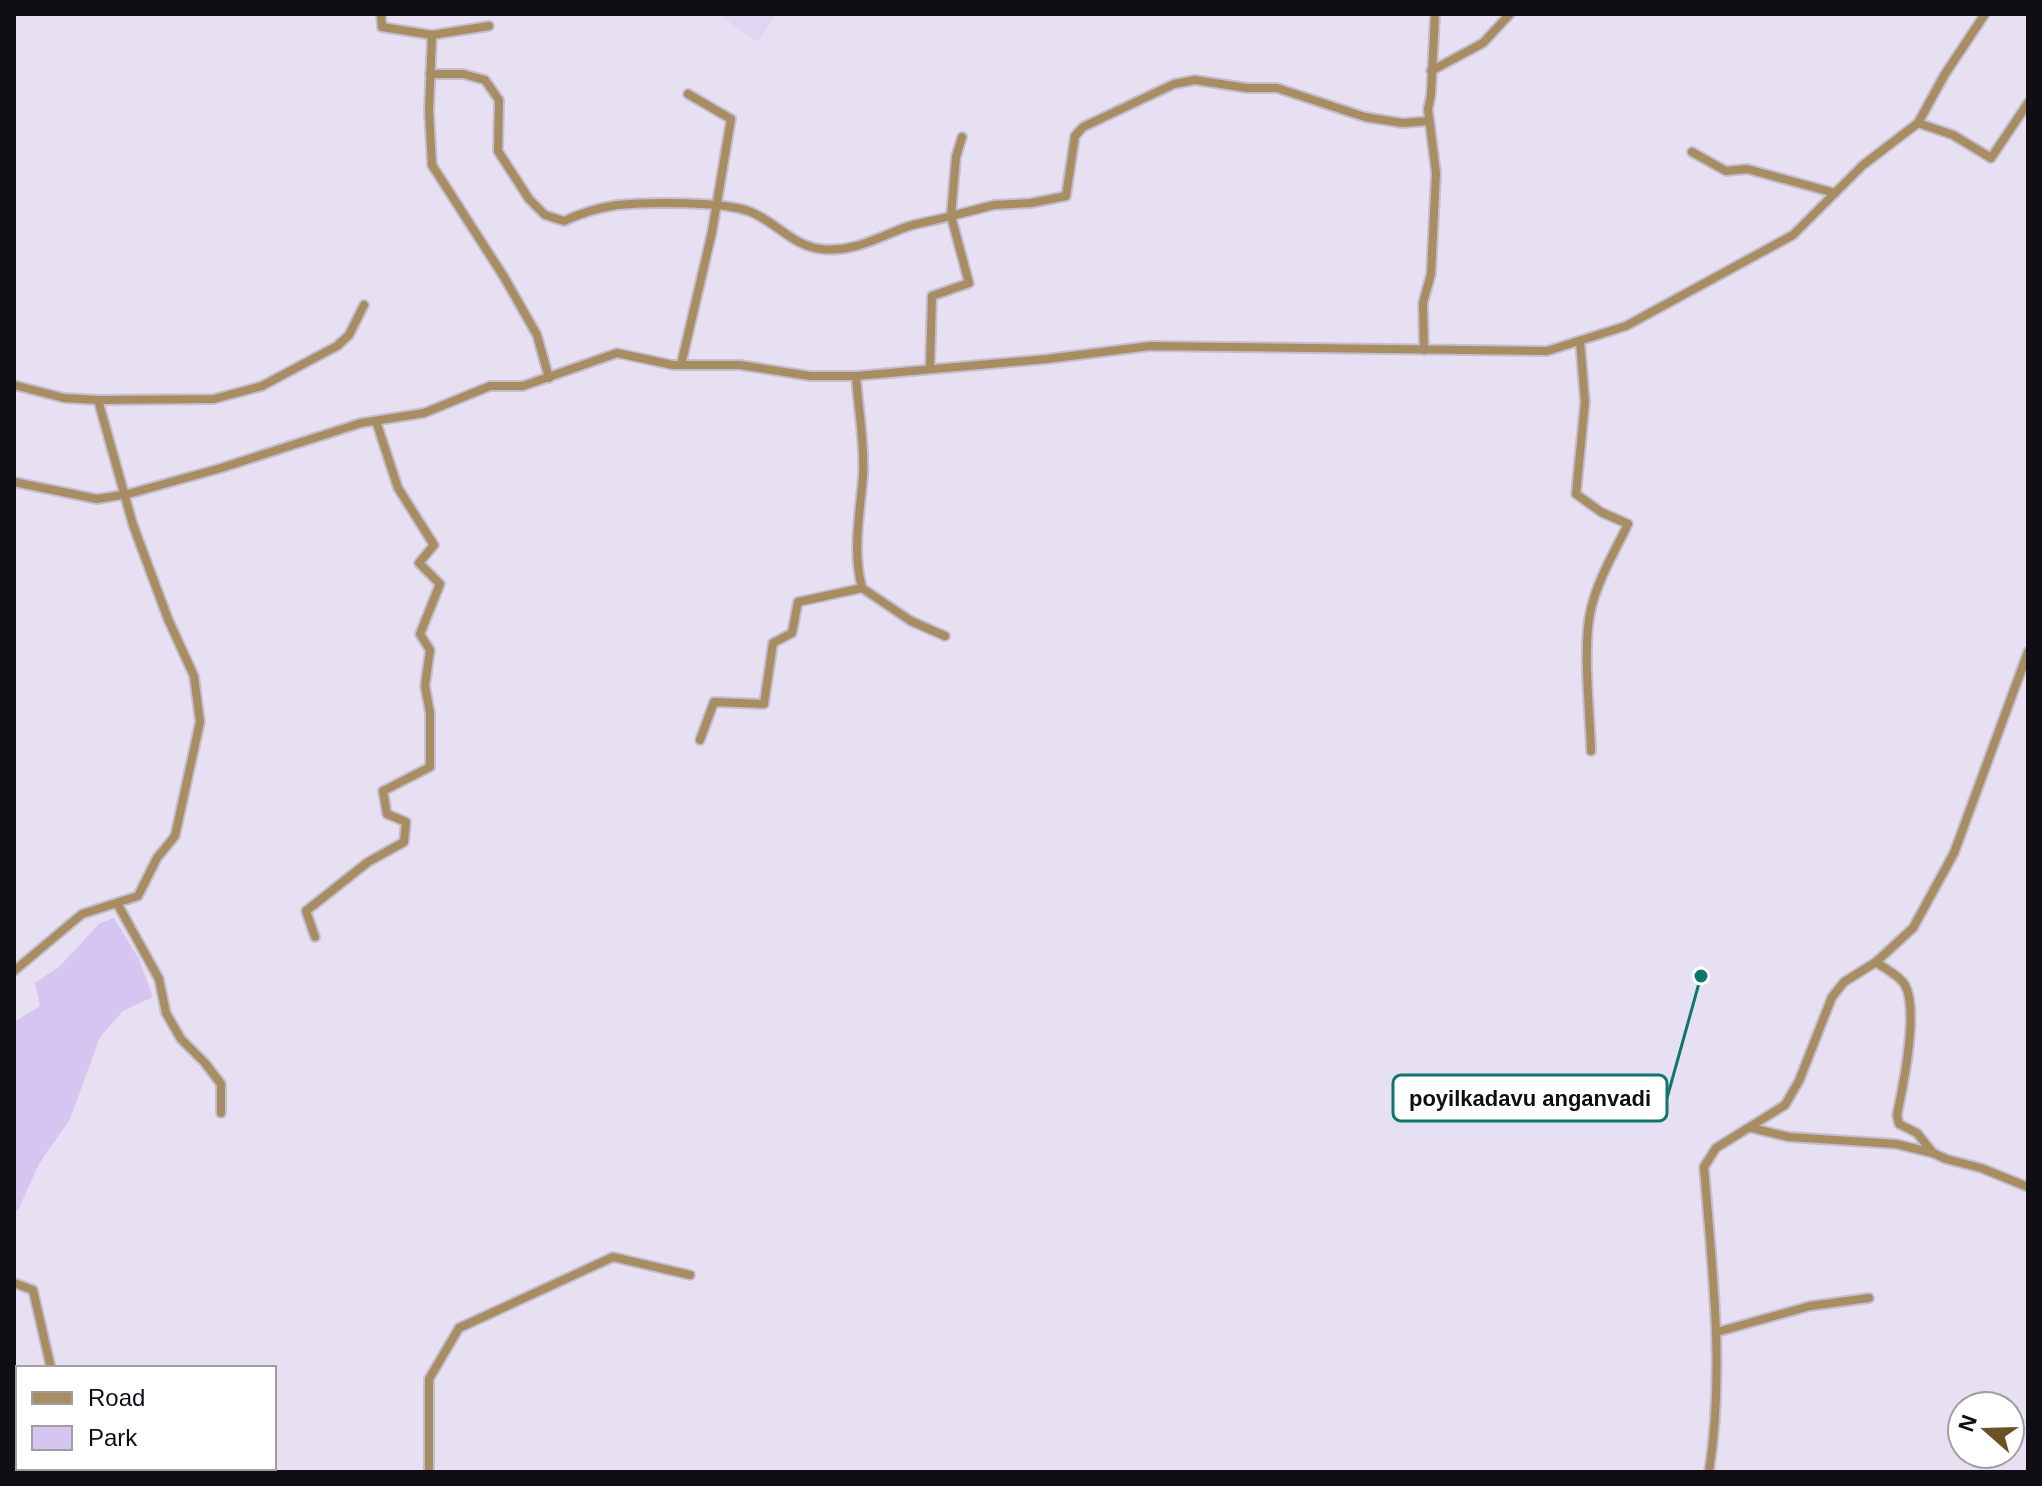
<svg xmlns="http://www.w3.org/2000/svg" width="2042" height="1486" viewBox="0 0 2042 1486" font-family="Helvetica,sans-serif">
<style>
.built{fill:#e0d6f1}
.green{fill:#d6c5f0}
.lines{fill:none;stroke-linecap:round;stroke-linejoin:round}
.minor-casing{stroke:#c5becf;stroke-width:12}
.minor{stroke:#a88d63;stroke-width:8}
.leader{fill:none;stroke:#0f766e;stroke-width:3}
.callout-dot{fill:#0f766e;stroke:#fff;stroke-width:3}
.callout{fill:#fff;stroke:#0f766e;stroke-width:3}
.callout-label{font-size:22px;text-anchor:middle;font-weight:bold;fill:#100d14}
</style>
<rect width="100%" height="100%" fill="#e7e0f3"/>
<polygon class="built" points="718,14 777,14 757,42"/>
<polygon class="green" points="114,918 139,959 153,997 123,1011 100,1037 70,1119 39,1164 19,1208 14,1214 14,1022 40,1006 35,983 60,966 100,923"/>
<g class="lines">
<defs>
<g id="minor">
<polyline points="381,14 382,27 432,35 429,111 432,165 504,277 537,335 549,378"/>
<polyline points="432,35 489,26"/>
<polyline points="1431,71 1483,43 1510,14"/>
<path d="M430,74H463L485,80L499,100L498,151L529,199L545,215L564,221C581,213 598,208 617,205C647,202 724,201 751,212C777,223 793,246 821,249C854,253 880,236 909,226C923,222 937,220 951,216L956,157L962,137"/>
<polyline points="1918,123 1945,74 1985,14"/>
<polyline points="1692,152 1726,171 1747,169 1835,193"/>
<path d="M1580,341L1585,402L1576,494L1601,512L1628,524C1615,551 1598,579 1591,609C1582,645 1590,712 1591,751"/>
<polyline points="1424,350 1423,303 1431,274 1436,173 1428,109 1431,95 1435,14"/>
<polyline points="681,365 712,232 731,119 688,94"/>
<polyline points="930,367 932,296 969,283 951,216 994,205 1031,203 1066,196 1075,136 1083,127 1174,84 1195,80 1247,88 1277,88 1365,117 1402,123 1429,121"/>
<polyline points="14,385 64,398 98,400 214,399 262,386 337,346 349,335 364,305"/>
<polyline points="14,482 97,499 128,494 221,468 361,423 424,413 490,386 523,386 617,353 673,365 740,365 810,376 856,376 1047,359 1150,346 1547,351 1626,326 1793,235 1863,165 1918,123 1953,135 1991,158 2028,103"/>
<polyline points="862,588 911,621 945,636"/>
<path d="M700,740L714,702L764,704L773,643L792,633L798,602L862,588C852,550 860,514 863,476C865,443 858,408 856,376"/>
<polyline points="117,903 159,979 166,1013 181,1039 205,1063 221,1084 221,1113"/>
<polyline points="315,937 306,911 368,862 404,842 406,822 387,814 383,791 430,767 430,713 425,686 430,650 420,634 440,584 419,563 434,545 398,488 376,421"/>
<path d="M1876,962C1885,969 1899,975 1905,985C1919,1011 1903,1086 1897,1115L1899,1124L1917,1133L1933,1153L1946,1159L1981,1168L2028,1187"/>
<polyline points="14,971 82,914 138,896 157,858 175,836 200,722 194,676 168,619 133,525 98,400"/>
<polyline points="1752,1128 1789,1137 1896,1144 1933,1153"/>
<polyline points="14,1283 33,1290 51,1368"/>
<polyline points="1717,1332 1810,1306 1869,1298"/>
<polyline points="106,1468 109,1472"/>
<polyline points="429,1472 429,1379 459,1328 613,1257 690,1275"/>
<path d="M1709,1472C1725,1371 1712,1268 1704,1167L1716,1148L1785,1105L1799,1081L1832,997L1844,982L1876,962L1913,928L1954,853L2028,652"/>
</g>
</defs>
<use href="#minor" class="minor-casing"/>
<use href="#minor" class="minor"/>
</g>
<path class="leader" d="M1701 976L1667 1098"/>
<circle class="callout-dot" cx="1701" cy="976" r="8"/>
<rect class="callout" x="1393" y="1075" width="274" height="46" rx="8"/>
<g class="callout-label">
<text x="1530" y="1106">poyilkadavu anganvadi</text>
</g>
<rect width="2042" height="1486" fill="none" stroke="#100d14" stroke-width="32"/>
<rect x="16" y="1366" width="260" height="104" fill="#ffffff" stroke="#9f9ea1" stroke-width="2"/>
<rect x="32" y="1392" width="40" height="12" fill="#a88d63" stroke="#9f9ea1" stroke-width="2"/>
<text x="88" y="1406" font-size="24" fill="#100d14">Road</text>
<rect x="32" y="1426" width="40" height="24" fill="#d6c5f0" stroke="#9f9ea1" stroke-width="2"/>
<text x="88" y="1446" font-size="24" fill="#100d14">Park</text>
<g transform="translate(1986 1430) rotate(290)"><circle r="38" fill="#ffffff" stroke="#9f9ea1" stroke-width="2"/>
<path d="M0-6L14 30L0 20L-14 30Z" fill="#6b5123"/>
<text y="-12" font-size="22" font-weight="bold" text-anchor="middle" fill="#100d14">N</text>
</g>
</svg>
